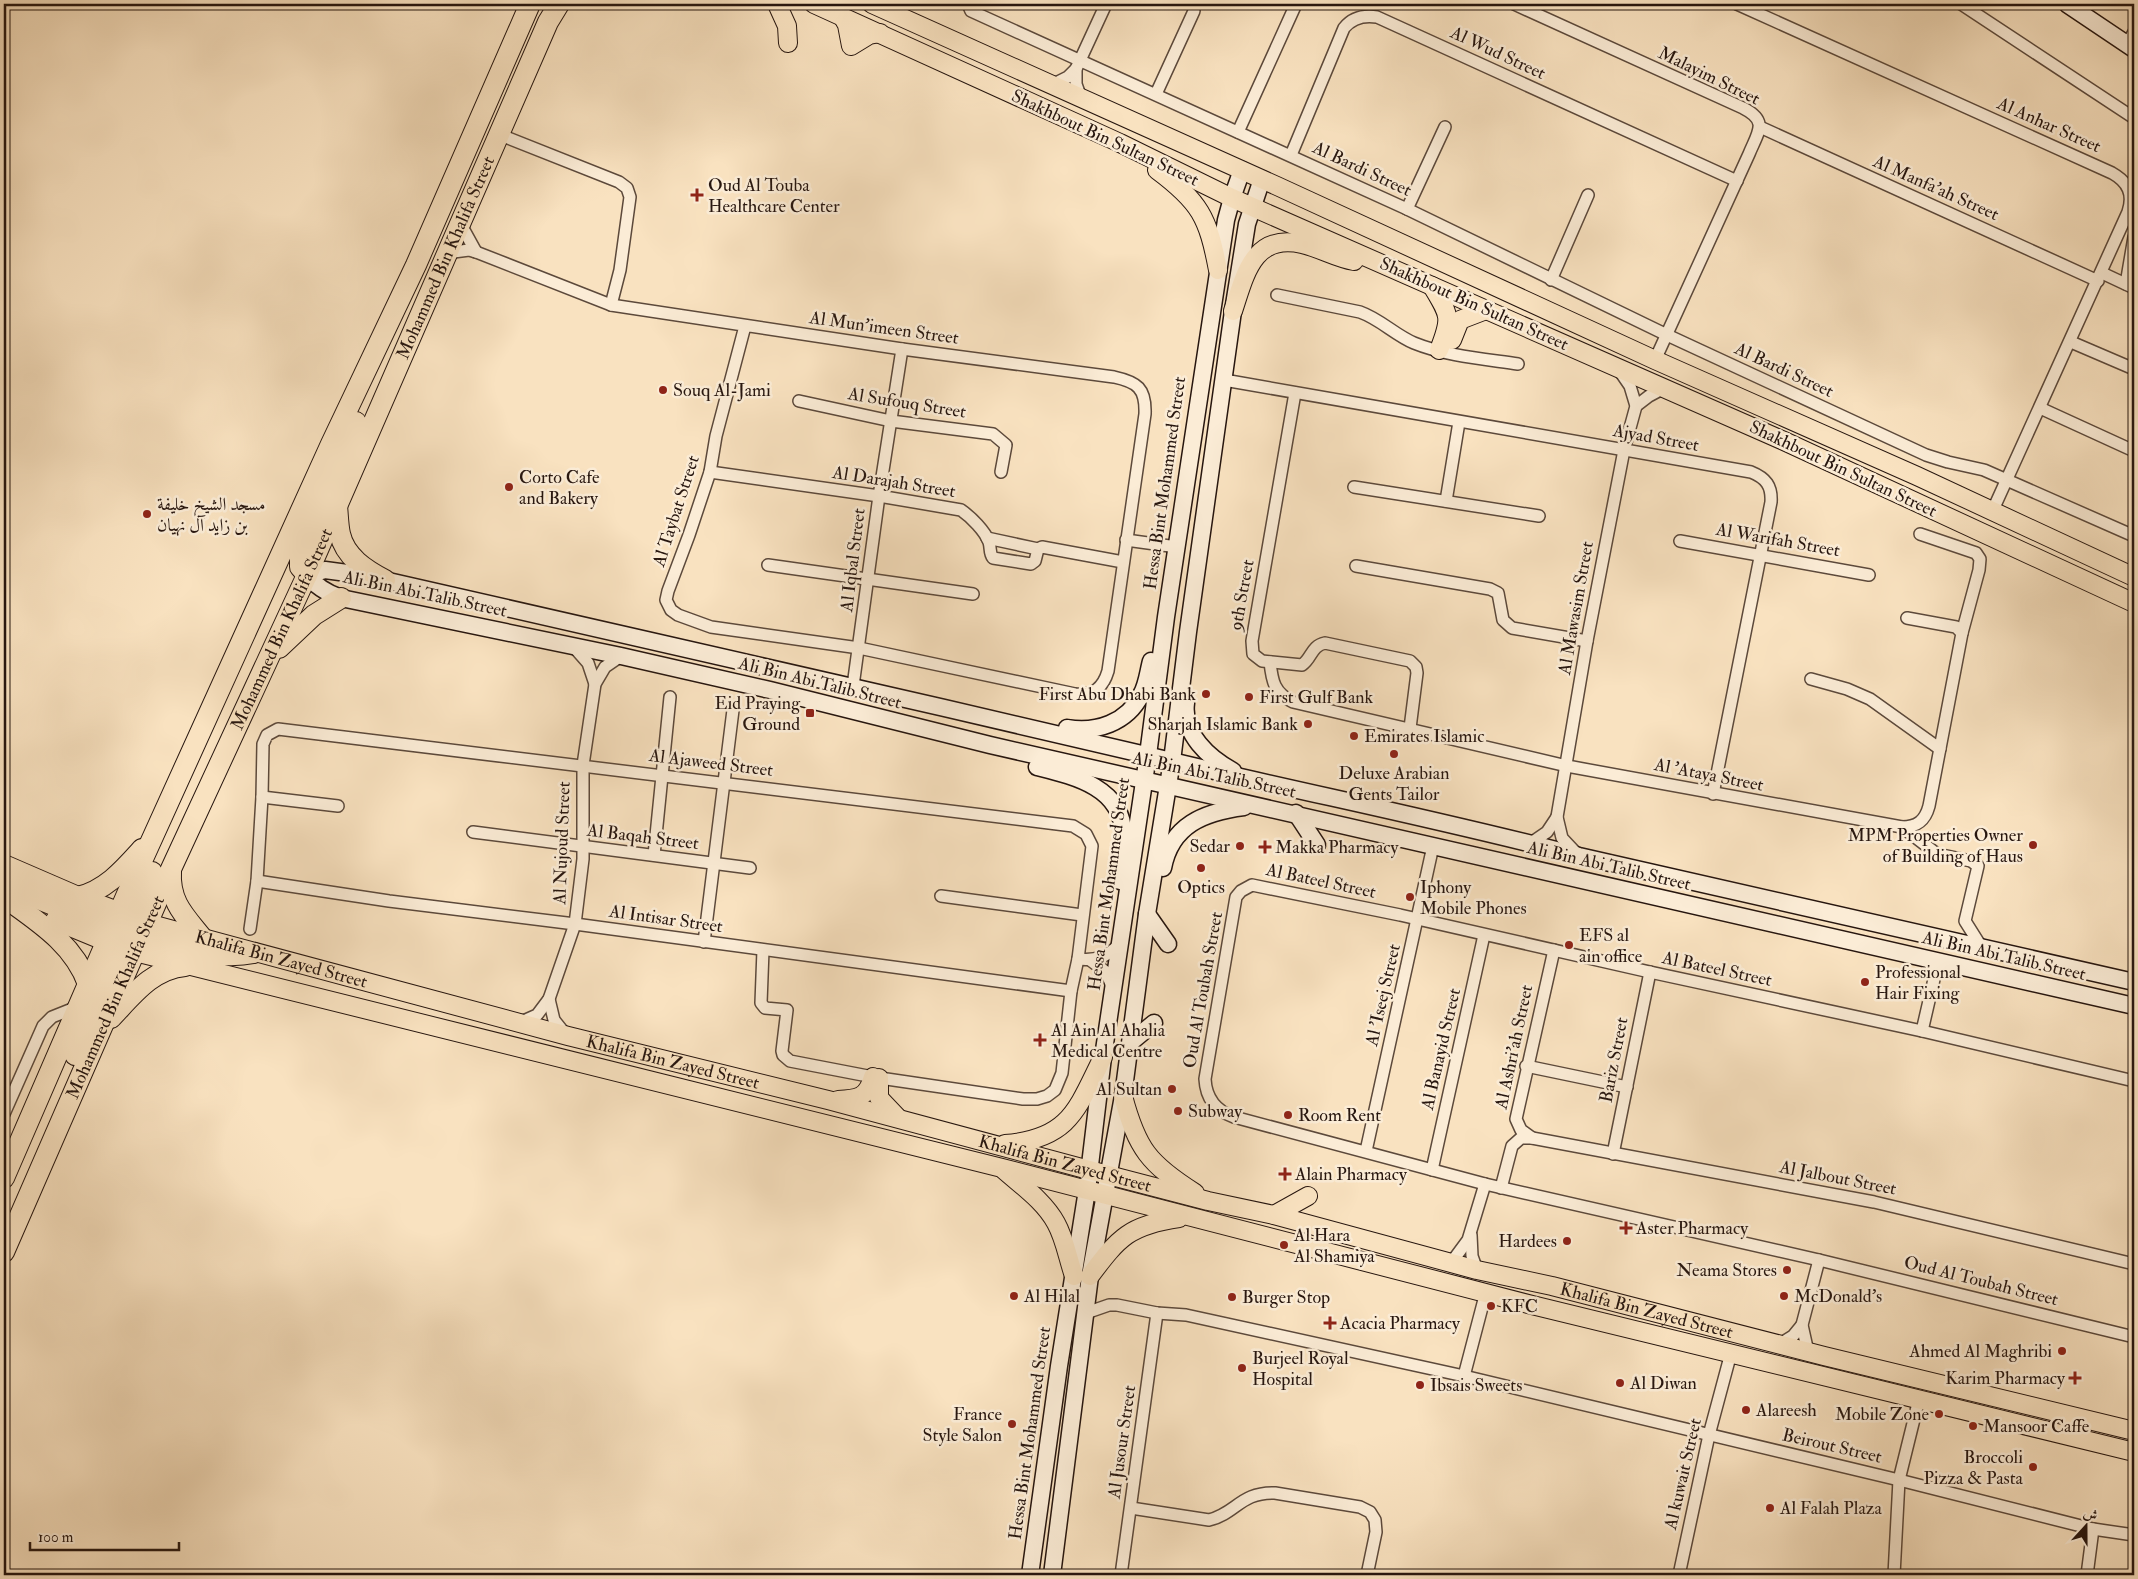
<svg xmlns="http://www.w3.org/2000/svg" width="2138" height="1579" viewBox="0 0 2138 1579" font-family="'IM FELL Double Pica',Amiri,serif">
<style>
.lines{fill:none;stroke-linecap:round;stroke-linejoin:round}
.street-casing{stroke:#5c493b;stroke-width:14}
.secondary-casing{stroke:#27160f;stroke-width:19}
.primary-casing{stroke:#27160f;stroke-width:20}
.highway-casing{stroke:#27160f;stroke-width:22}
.street{stroke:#fbecd6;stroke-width:11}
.secondary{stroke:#fbecd6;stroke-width:16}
.primary{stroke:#f9e2c0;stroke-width:18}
.highway{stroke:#f9e2c0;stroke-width:20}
.poi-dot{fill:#8f2418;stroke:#fbecd6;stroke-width:2}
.labels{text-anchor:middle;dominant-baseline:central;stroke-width:5;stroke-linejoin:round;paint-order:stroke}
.street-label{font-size:18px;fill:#27160f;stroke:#fbecd6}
.poi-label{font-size:18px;fill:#27160f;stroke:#fbecd6;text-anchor:start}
</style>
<rect width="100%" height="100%" fill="#f9e2c0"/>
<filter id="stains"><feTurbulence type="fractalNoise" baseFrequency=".004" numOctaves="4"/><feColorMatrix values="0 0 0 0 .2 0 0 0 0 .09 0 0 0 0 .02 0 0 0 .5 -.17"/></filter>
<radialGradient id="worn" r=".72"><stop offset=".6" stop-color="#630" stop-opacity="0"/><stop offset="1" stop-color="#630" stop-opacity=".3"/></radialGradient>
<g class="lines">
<defs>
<g id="street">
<polyline points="968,4 971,11 1407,209 1667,335 1926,455 1948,462 1984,470 2134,536"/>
<path d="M1514,4L1743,108C1769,121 1758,132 1749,154L1655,360"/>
<path d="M1737,4L2112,173C2128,182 2134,194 2128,212L1992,512"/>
<polyline points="1961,4 2134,118"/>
<polyline points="2127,44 2134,32"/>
<polyline points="1052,85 1068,77 1076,69"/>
<polyline points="1156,94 1194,11"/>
<polyline points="1081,98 1076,84 1076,69 1106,4"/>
<polyline points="1760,127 2098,281"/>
<polyline points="1238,132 1296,4"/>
<polyline points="498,134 619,182 627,188 630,197 620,270 611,305"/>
<path d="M1291,155L1344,28C1352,18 1364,15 1377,17L1737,181"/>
<polyline points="1407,209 1445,127"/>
<polyline points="460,223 476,252"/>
<path d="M446,253L469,250L476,252L611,305L902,349L1114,377C1137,382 1146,388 1145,414L1108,671C1103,688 1093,696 1075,694L859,648L711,627L678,615L671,610L666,600L668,591L689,535L710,472L716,436L745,326"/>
<polyline points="2102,273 2134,288"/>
<polyline points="1551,280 1588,195"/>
<polyline points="2126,284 2134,237"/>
<path d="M1277,295L1360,312C1380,319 1395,335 1414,343C1446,356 1484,359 1518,364"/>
<polyline points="2071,342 2134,369"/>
<path d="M1224,380L1751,472C1766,478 1772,486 1771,502L1713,794"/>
<path d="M1295,393L1252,641L1253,654L1262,661L1302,665C1312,658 1311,646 1325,643L1410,661L1416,667L1417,673L1410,728"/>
<polyline points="799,401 891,421 993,434 1006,445 1001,472"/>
<polyline points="1636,406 1649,396 1664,388"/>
<polyline points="2040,408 2134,451"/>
<path d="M710,472L879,496L961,510C971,517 985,531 989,542C991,548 989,553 993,558L1031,564L1035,561L1038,549L1042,547L1123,562"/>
<polyline points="1354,487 1539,516"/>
<polyline points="1446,501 1459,422"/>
<polyline points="1920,534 1976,553 1980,559 1979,570 1962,633"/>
<polyline points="987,538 1038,549"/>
<polyline points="1126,540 1177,547"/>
<polyline points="1680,541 1869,575"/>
<polyline points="768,565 973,594"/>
<polyline points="1356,566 1490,589 1498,593 1503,620 1512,628 1587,641"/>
<polyline points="573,646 588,663 595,684"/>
<path d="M1270,662C1272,681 1274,693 1293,702L1567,766L1902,827C1917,827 1925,821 1929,806L1962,633L1956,627L1907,618"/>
<polyline points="1811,679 1847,689 1870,699 1940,749"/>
<polyline points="853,686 879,496 902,349"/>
<polyline points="262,797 338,806"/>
<polyline points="1902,827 1937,854 1971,861 1978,866 1965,921 1982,948"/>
<polyline points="473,832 750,868"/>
<polyline points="1531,843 1547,832 1557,817"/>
<polyline points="654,855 670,697"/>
<polyline points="1578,855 1562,838 1557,817 1587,641 1624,450 1636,406 1630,386 1619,370"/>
<polyline points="257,881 389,901 575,924 1071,991"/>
<polyline points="941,896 1082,915"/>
<polyline points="250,929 257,881 262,797 263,744 267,735 278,729 1073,826 1086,834 1092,846 1078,959 1071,991 1062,1073 1055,1090 1047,1096 1037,1099 1023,1099 873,1077 790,1061 783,1055 782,1051 787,1010 765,1008 761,1003 763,950"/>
<polyline points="704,942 733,710"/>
<path d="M1078,959C1096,961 1108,957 1120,943"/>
<polyline points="1090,960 1106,972 1112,986"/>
<polyline points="549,999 554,1020 566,1035"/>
<polyline points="519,1023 537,1015 549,999 575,924 583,859 583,765 595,684 605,667 621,656"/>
<polyline points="1922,1031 1938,962"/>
<polyline points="1526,1066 1627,1087"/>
<path d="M2134,1081L1922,1031L1650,972L1400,915L1252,885L1241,891L1236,897L1205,1079C1206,1098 1216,1111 1234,1117L1485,1184L1819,1260L2134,1337"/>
<polyline points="4,1114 43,1026 52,1017 77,1007"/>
<polyline points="1532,1138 1521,1130 1516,1119 1554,950"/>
<polyline points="1366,1151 1433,846"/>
<polyline points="1613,1154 1650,972"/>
<polyline points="1432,1170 1484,935"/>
<polyline points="1501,1188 1512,1146 1521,1138 1532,1138 1874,1202 2134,1264"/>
<polyline points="1471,1235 1472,1256 1477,1270"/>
<polyline points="1451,1263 1468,1240 1485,1184"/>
<polyline points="1086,1313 1109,1305 1117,1305 1157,1313 1186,1315 1464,1376 1899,1480 2093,1529 2134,1535"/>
<polyline points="1780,1344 1793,1336 1802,1325"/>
<polyline points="1808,1352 1802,1325 1819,1260"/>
<polyline points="1464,1376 1486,1292"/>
<path d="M1131,1508L1209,1520C1237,1513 1240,1492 1275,1493L1360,1507L1370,1512L1375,1520L1376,1532L1367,1575"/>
<polyline points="1121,1575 1157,1313"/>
<polyline points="1679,1575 1709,1435 1731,1353"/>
<polyline points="1894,1575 1899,1480 1919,1399"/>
<polyline points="2087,1575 2093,1529"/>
</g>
<g id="secondary">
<polyline points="2067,4 2134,49"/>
<path d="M1186,703C1182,734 1209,758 1233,771"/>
<path d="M1067,728C1096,733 1127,723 1141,695C1147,685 1148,672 1151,661"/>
<path d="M1037,767C1073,776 1123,787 1123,834C1124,850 1121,865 1120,881"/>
<polyline points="1296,813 1317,845"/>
<path d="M1163,868C1171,825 1204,812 1244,807"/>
<polyline points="1147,914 1168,944"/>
<path d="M2134,982L1579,856C1446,821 1310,794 1176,762C905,698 633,637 362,575L325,570L307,575C316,587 327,593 341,598L621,656L770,690L990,745L2134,1006"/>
<polyline points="1131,1042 1154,1023"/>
<polyline points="1030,1575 1059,1366 1087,1190 1103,1057 1148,755 1166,617 1226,220 1232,198 1242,170"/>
<polyline points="1052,1575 1090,1276 1123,1096 1147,914 1172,761 1188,632 1233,311 1247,224 1262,179"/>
</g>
<g id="primary">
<polyline points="777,4 787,26 788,43"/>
<polyline points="814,4 1120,143 1232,198 1784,441 2134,603"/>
<polyline points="872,4 1277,186 1655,360 1917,476 2134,577"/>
<polyline points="842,16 847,25 851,46 869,35 880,33"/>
<path d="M1157,170C1200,202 1208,217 1218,270"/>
<path d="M1432,286C1450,316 1452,317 1439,350"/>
<path d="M1233,311C1245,275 1253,233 1302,244C1320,248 1336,258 1354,261"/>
<polyline points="1452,340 1460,320 1486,310"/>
<path id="s1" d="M147,923L568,1036L828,1100L1089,1170L1208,1201L1274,1215L1477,1270L1552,1286L1824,1356L2134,1431"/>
<polyline points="135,952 1002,1168 1532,1305 2134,1452"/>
<polyline points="879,1078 879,1098 898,1118"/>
<path d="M1123,1096C1137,1149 1149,1164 1195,1193"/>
<path d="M838,1100C858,1099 867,1098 873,1077"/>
<path d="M1005,1144C1070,1139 1077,1109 1103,1057"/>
<path d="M1004,1170C1022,1186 1044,1201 1056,1223C1065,1239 1068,1259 1074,1276"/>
<polyline points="1274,1215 1308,1196"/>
<path d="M1090,1276C1119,1237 1130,1225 1179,1218"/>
</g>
<g id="highway">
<path d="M337,506C338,515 338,525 340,534C345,557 366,570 385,580"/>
<polyline points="307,575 300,567 300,553 356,422"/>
<polyline points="279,648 314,615 341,598"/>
<polyline points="4,865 78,897 131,917"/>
<path d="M171,871C169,903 186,917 204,940"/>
<polyline points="4,885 112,929 126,928"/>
<path d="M78,897C106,890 123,870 142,849"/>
<path d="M8,900C40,923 74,945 88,984"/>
<polyline points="56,920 119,946"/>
<path d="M129,936C143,935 156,940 170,944C199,952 224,959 254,953"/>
<polyline points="134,946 133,918 152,872"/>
<path d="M111,1018C133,995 152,969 185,966"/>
<polyline points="75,1055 112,966 120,935"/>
<polyline points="4,1178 127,894 331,444 416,265 530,4"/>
<path id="s2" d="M4,1252L171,869L307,575L548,22L559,4"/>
</g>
</defs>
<use href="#street" class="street-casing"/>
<use href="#secondary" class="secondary-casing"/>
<use href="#primary" class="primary-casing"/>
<use href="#highway" class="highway-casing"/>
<use href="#street" class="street"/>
<use href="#secondary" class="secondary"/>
<use href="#primary" class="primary"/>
<use href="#highway" class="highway"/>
</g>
<g class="poi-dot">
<path d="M694.5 187.5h5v5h5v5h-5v5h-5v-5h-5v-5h5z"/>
<circle cx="663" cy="390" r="5"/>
<circle cx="509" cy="487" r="5"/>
<circle cx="147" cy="514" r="5"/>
<circle cx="1206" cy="694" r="5"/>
<circle cx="1249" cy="697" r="5"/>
<rect x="805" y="708" width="10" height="10" rx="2.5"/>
<circle cx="1308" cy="724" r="5"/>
<circle cx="1354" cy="736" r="5"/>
<circle cx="1394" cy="754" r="5"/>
<circle cx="2033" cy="845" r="5"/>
<circle cx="1240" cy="846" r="5"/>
<path d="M1262.5 839.5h5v5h5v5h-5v5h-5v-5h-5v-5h5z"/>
<circle cx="1201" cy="868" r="5"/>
<circle cx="1410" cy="897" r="5"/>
<circle cx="1569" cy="945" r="5"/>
<circle cx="1865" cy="982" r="5"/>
<path d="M1037.5 1032.5h5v5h5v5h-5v5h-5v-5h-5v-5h5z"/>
<circle cx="1172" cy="1089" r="5"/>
<circle cx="1178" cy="1111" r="5"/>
<circle cx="1288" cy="1115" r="5"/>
<path d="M1282.5 1166.5h5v5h5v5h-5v5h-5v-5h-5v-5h5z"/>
<path d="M1623.5 1220.5h5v5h5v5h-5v5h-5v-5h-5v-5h5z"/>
<circle cx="1567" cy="1241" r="5"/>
<circle cx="1284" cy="1245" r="5"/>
<circle cx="1787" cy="1270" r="5"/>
<circle cx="1014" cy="1296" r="5"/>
<circle cx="1784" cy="1296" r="5"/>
<circle cx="1232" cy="1297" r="5"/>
<circle cx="1491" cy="1306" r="5"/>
<path d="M1327.5 1315.5h5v5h5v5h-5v5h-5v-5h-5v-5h5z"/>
<circle cx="2062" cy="1351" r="5"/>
<circle cx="1242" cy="1368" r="5"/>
<path d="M2072.5 1370.5h5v5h5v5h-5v5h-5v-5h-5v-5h5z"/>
<circle cx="1620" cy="1383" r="5"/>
<circle cx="1420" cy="1385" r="5"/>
<circle cx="1746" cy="1410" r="5"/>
<circle cx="1939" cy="1414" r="5"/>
<circle cx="1012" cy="1424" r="5"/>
<circle cx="1973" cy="1426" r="5"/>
<circle cx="2033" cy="1467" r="5"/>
<circle cx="1770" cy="1508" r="5"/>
</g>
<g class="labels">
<g class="street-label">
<text transform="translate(1498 53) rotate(25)">Al Wud Street</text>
<text transform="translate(1709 76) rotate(26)">Malayim Street</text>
<text transform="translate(2049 125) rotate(24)">Al Anhar Street</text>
<text transform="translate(1105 138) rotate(25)">Shakhbout Bin Sultan Street</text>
<text transform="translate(1362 169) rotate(25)">Al Bardi Street</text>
<text transform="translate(1936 188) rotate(24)">Al Manfa'ah Street</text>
<text stroke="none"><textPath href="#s2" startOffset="1088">Mohammed Bin Khalifa Street</textPath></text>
<text transform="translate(1474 304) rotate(24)">Shakhbout Bin Sultan Street</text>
<text transform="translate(884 328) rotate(8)">Al Mun'imeen Street</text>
<text transform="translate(1784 370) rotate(25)">Al Bardi Street</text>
<text transform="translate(907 403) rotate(9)">Al Sufouq Street</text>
<text transform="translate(1656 438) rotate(10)">Ajyad Street</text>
<text transform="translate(1843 469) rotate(25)">Shakhbout Bin Sultan Street</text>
<text transform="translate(894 482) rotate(9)">Al Darajah Street</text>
<text transform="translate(1165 483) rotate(-82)">Hessa Bint Mohammed Street</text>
<text transform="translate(676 511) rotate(-72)">Al Taybat Street</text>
<text transform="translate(1778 540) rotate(10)">Al Warifah Street</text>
<text transform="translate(853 560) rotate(-83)">Al Iqbal Street</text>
<text transform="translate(425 594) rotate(12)">Ali Bin Abi Talib Street</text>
<text transform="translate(1242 595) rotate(-80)">9th Street</text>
<text transform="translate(1576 608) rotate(-80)">Al Mawasim Street</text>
<text stroke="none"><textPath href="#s2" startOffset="682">Mohammed Bin Khalifa Street</textPath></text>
<text transform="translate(820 683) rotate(14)">Ali Bin Abi Talib Street</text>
<text transform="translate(711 763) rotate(7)">Al Ajaweed Street</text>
<text transform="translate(1214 775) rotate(12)">Ali Bin Abi Talib Street</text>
<text transform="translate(1709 775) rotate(11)">Al 'Ataya Street</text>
<text transform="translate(643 837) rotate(7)">Al Baqah Street</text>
<text transform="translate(562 843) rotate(-88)">Al Nujoud Street</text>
<text transform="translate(1609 866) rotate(13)">Ali Bin Abi Talib Street</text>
<text transform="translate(1321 881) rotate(12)">Al Bateel Street</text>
<text transform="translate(1109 884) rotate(-82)">Hessa Bint Mohammed Street</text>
<text transform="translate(666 919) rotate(8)">Al Intisar Street</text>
<text transform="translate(2004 956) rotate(13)">Ali Bin Abi Talib Street</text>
<text stroke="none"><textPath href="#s1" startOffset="139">Khalifa Bin Zayed Street</textPath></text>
<text transform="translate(1717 969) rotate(12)">Al Bateel Street</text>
<text transform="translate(1203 990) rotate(-80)">Oud Al Toubah Street</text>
<text transform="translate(1383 995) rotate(-77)">Al 'Iseej Street</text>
<text stroke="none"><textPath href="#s2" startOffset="278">Mohammed Bin Khalifa Street</textPath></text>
<text transform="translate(1514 1047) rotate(-78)">Al Ashri'ah Street</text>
<text transform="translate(1441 1049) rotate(-77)">Al Banayid Street</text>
<text transform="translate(1614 1060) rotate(-79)">Bariz Street</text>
<text stroke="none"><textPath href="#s1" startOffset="544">Khalifa Bin Zayed Street</textPath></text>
<text stroke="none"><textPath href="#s1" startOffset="949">Khalifa Bin Zayed Street</textPath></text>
<text transform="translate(1838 1178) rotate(11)">Al Jalbout Street</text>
<text transform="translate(1981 1281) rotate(14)">Oud Al Toubah Street</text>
<text stroke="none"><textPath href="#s1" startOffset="1549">Khalifa Bin Zayed Street</textPath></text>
<text transform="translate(1030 1433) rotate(-82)">Hessa Bint Mohammed Street</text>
<text transform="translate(1122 1442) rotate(-82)">Al Jusour Street</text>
<text transform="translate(1832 1446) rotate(13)">Beirout Street</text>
<text transform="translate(1683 1474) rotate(-77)">Al kuwait Street</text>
</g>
<g class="poi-label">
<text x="708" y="185">Oud Al Touba<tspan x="708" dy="21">Healthcare Center</tspan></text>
<text x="673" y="390">Souq Al-Jami</text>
<text x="519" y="477">Corto Cafe<tspan x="519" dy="21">and Bakery</tspan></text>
<text x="157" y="504">مسجد الشيخ خليفة<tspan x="157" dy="21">بن زايد آل نهيان</tspan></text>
<text x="1196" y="694" text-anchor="end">First Abu Dhabi Bank</text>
<text x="1259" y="697">First Gulf Bank</text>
<text x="800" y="703" text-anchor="end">Eid Praying<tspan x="800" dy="21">Ground</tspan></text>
<text x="1298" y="724" text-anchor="end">Sharjah Islamic Bank</text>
<text x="1364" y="736">Emirates Islamic</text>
<text x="1394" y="773" text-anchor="middle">Deluxe Arabian<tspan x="1394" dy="21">Gents Tailor</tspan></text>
<text x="2023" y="835" text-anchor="end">MPM Properties Owner<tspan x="2023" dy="21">of Building of Haus</tspan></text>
<text x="1230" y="846" text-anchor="end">Sedar</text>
<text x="1275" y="847">Makka Pharmacy</text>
<text x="1201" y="887" text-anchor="middle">Optics</text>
<text x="1420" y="887">Iphony<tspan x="1420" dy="21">Mobile Phones</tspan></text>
<text x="1579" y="935">EFS al<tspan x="1579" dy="21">ain office</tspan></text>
<text x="1875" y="972">Professional<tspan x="1875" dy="21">Hair Fixing</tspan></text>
<text x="1051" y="1030">Al Ain Al Ahalia<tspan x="1051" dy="21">Medical Centre</tspan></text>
<text x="1162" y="1089" text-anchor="end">Al Sultan</text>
<text x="1188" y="1111">Subway</text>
<text x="1298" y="1115">Room Rent</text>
<text x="1295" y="1174">Alain Pharmacy</text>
<text x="1636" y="1228">Aster Pharmacy</text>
<text x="1294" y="1235">Al Hara<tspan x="1294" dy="21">Al Shamiya</tspan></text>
<text x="1557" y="1241" text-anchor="end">Hardees</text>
<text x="1777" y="1270" text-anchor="end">Neama Stores</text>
<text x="1024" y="1296">Al Hilal</text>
<text x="1794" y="1296">McDonald's</text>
<text x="1242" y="1297">Burger Stop</text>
<text x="1501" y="1306">KFC</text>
<text x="1340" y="1323">Acacia Pharmacy</text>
<text x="2052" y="1351" text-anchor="end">Ahmed Al Maghribi</text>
<text x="1252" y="1358">Burjeel Royal<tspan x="1252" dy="21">Hospital</tspan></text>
<text x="2065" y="1378" text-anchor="end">Karim Pharmacy</text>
<text x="1630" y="1383">Al Diwan</text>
<text x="1430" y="1385">Ibsais Sweets</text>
<text x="1756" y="1410">Alareesh</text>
<text x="1002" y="1414" text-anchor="end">France<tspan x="1002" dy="21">Style Salon</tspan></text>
<text x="1929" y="1414" text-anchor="end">Mobile Zone</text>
<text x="1983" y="1426">Mansoor Caffe</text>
<text x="2023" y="1457" text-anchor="end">Broccoli<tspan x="2023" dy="21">Pizza &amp; Pasta</tspan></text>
<text x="1780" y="1508">Al Falah Plaza</text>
</g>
</g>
<rect width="2138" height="1579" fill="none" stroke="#f9e2c0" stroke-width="20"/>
<rect x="5" y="5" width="2128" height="1569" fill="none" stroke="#27160f" stroke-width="2.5"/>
<rect x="10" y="10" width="2118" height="1559" fill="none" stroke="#27160f"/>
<g transform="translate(2086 1526) rotate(21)" stroke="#fbecd6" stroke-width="4" paint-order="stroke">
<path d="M0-4L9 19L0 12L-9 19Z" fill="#27160f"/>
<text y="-8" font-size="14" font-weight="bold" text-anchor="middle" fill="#27160f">ش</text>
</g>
<path d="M30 1542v8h149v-8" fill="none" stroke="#27160f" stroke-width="2.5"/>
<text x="38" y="1542" font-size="15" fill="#27160f" stroke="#fbecd6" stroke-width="4" paint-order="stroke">100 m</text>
<rect width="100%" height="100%" filter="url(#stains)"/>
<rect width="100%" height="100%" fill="url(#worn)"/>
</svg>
